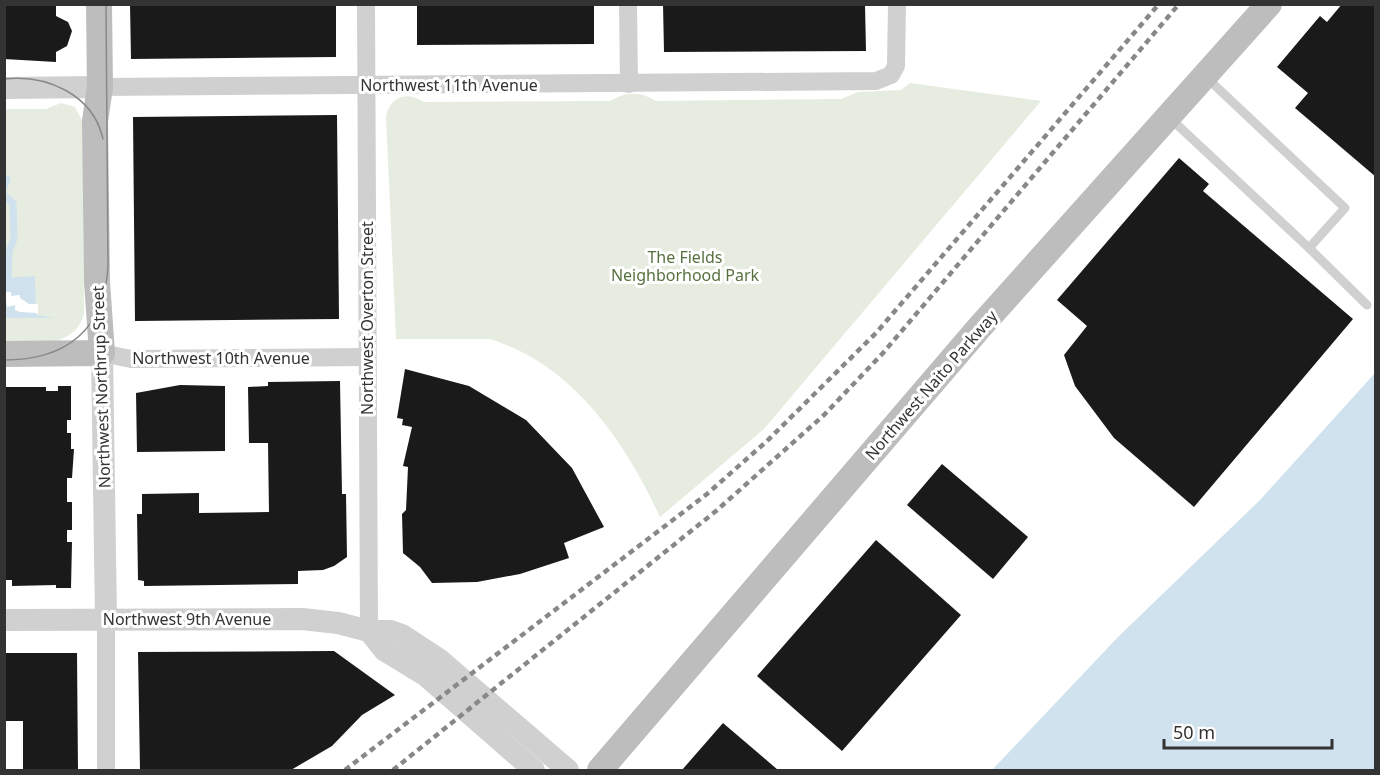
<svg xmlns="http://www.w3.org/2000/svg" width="1380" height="775" viewBox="0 0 1380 775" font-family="'Noto Sans',sans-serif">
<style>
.green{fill:#e6ecdf}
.water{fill:#cfe2ee}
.pier{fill:#fff}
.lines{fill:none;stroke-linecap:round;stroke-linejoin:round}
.stream{stroke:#cfe2ee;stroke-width:7}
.building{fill:#1a1a1a}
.service{stroke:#d0d0d0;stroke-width:9}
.minor{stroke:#d0d0d0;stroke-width:18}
.tertiary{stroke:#d0d0d0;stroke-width:22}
.secondary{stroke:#bdbdbd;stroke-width:26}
.tram{stroke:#888;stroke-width:1.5}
.rail{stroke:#888;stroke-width:4.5;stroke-dasharray:6 4.5;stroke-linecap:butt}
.labels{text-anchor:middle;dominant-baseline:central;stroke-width:6;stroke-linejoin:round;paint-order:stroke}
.street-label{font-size:16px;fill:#333;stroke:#fff}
.park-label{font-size:16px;fill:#56703f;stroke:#fff}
</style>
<rect width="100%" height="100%" fill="#fff"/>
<g class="green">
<path d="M910,83L1041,101L764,429L660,517C625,442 574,365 490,339H396L386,116C391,96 407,91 424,102L610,101C627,92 639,91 656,101L841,99L858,92L901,90Z"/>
<path d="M61,103L75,107L83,122L84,314C74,349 35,343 5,345V109H46Z"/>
</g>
<g class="water">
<polygon points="35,276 36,315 55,318 5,318 5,278"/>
<polygon points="1375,373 1375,770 992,770 1118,637 1260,500"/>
</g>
<polygon class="pier" points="5,292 11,292 11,296 20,295 20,298 29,304 38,304 38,313 20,312 15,310 15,305 7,307"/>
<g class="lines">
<g class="stream">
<polyline points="4,188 7,179"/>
<polyline points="4,195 13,203 14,239 9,251 8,278"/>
</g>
</g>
<g class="building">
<polygon points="4,4 56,4 56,16 68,22 72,31 67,46 56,52 56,62 4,59"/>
<polygon points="130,4 336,4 336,57 131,59"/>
<polygon points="417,4 594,4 594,44 417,45"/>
<polygon points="663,4 865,4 866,51 664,52"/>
<polygon points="1342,4 1376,4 1376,177 1295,108 1308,93 1277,67 1320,16 1327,22"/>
<polygon points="337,115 339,319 135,321 133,117"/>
<polygon points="1179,158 1209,184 1203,191 1353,319 1194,507 1114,438 1075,386 1064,355 1087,326 1057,300"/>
<polygon points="405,369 469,386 526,420 572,468 604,527 564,543 569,558 520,574 477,582 432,583 420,567 403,553 402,514 406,510 408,467 403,466 412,427 402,425 403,419 397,418"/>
<polygon points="340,381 342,494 346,494 347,557 334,566 323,570 298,571 298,584 144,586 144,581 138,580 137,514 142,514 142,494 199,493 199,513 269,512 268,443 249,443 248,387 268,386 268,382"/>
<polygon points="180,385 225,386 225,451 137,452 136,393"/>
<polygon points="58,386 71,386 71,420 67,420 67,433 71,433 71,449 74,449 72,478 67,478 67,502 72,502 72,530 67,530 67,542 72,542 71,588 56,588 56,585 12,586 12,580 4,580 4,387 46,387 46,391 58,391"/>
<polygon points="942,464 1028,537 993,579 907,505"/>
<polygon points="876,540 961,615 842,751 757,676"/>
<polygon points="334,651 395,695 362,715 332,746 291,770 140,770 138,652"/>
<polygon points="4,653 77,653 78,770 23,770 23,721 4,721"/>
<polygon points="723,723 778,770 682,770"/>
</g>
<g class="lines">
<g class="service">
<polyline points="1170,118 1309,248 1345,208 1207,78"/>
<polyline points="1309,248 1367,305"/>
</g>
<g class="minor">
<polyline points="366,4 369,631"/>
<polyline points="628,4 629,84"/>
<polyline points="100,87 876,81 891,75 896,66 897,4"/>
<polyline points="102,353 131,359 367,357"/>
<polyline points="106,619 106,770"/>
</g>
<g class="tertiary">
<polyline points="4,88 100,87"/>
<polyline points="102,353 106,619"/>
<polyline points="4,620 302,619 338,623 369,631 391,631 402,635 440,660 568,770"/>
<polyline points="369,631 384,650 425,675 534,770"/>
</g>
<g class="secondary">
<polyline points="4,354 102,353 97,282 95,121 100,87 99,4"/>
<polyline points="600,770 979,328 1269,4"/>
</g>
<g class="tram">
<path d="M4,79C46,74 93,94 103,139"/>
<path d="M4,360C66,360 105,330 108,266L106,4"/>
</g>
<g class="rail">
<polyline points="345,770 707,494 767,441 876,333 1159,4"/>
<polyline points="393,770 716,511 824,415 883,353 1179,4"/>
</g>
</g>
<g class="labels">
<g class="street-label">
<text x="449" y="85">Northwest 11th Avenue</text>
<text transform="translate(367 318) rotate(-90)">Northwest Overton Street</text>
<text x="221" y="358">Northwest 10th Avenue</text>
<text transform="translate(931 385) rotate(-49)">Northwest Naito Parkway</text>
<text transform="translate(101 387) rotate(-92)">Northwest Northrup Street</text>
<text x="187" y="619">Northwest 9th Avenue</text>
</g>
<g class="park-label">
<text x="685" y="257">The Fields<tspan x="685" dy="18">Neighborhood Park</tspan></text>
</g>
</g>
<rect width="1380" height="775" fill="none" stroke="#333333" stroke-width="12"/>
<path d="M1164 739v9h168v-9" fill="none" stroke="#333333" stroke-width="3"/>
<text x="1173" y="739" font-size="18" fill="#333333" stroke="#ffffff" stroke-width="4.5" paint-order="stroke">50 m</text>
</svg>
